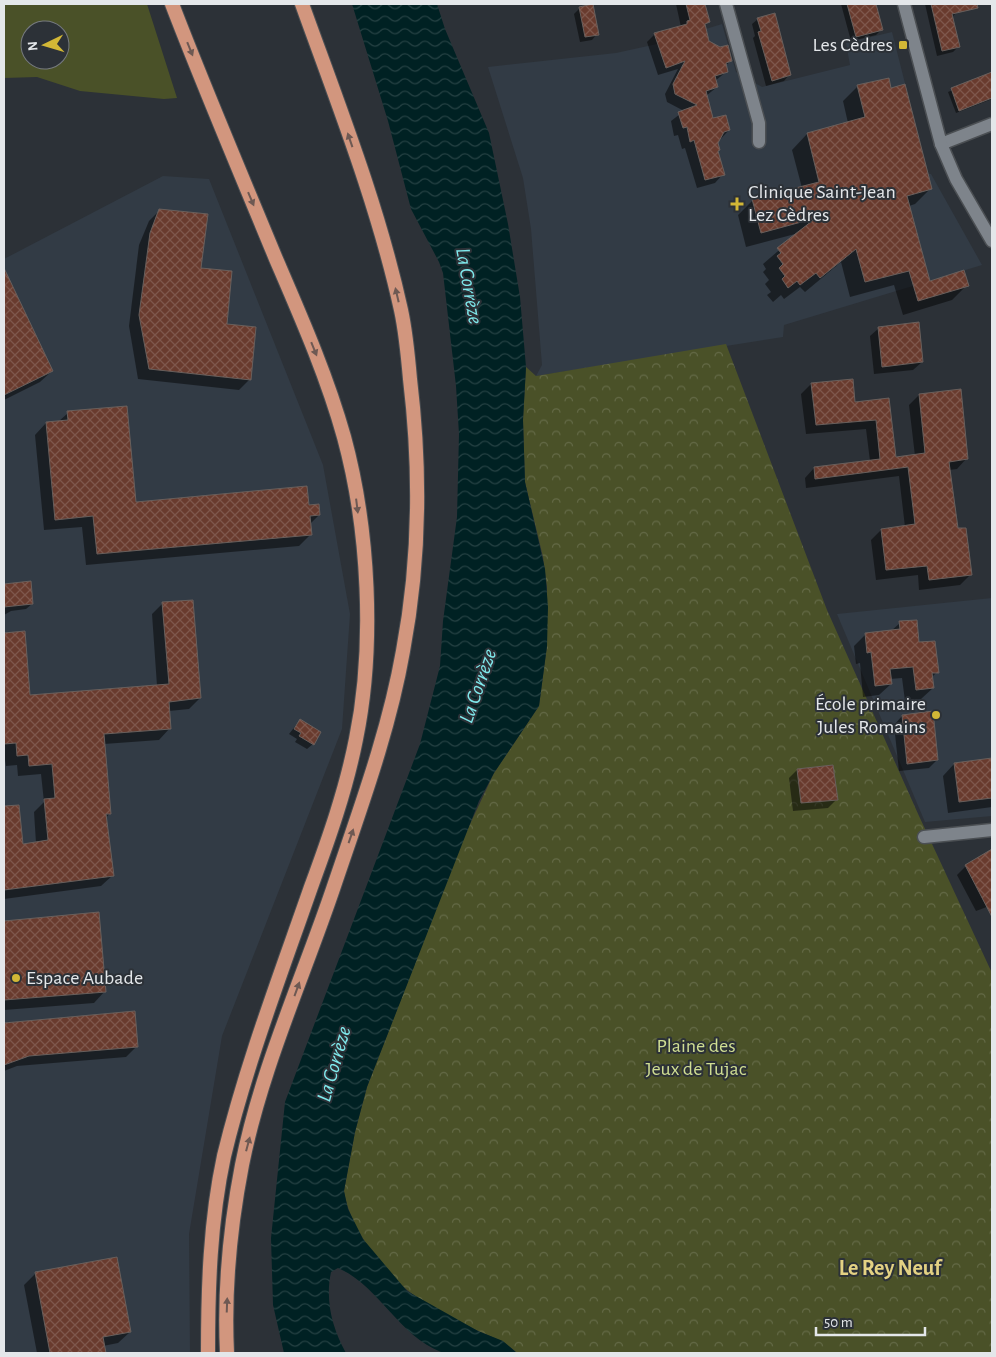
<svg xmlns="http://www.w3.org/2000/svg" width="996" height="1357" viewBox="0 0 996 1357" font-family="'Alegreya Sans',sans-serif">
<style>
.built{fill:#323b45}
.grass{fill:#4a5128;fill-rule:evenodd}
.park{fill:url(#park-crowns)}
.water{fill:url(#water-waves)}
.shadow{fill:#0007}
.building{fill:url(#building-cross-hatch);stroke:#685f5c}
.lines{fill:none;stroke-linecap:round;stroke-linejoin:round}
.minor-casing{stroke:#4b4f53;stroke-width:15}
.tertiary-casing{stroke:#4b4f53;stroke-width:15}
.trunk-casing{stroke:#4b4f53;stroke-width:16}
.minor{stroke:#7e848b;stroke-width:12}
.tertiary{stroke:#7e848b;stroke-width:12}
.trunk{stroke:#d2967e;stroke-width:14}
.oneway{fill:#6e5953}
.poi-dot{fill:#d2b736;stroke:#2c3137;stroke-width:2}
.labels{text-anchor:middle;dominant-baseline:central;stroke-width:4;stroke-linejoin:round;paint-order:stroke}
.poi-label{font-size:20px;fill:#e4e7ea;stroke:#2c3137;text-anchor:end}
.park-label{font-size:20px;fill:#cfdd92;stroke:#2c3137}
.water-label{font-size:21px;font-style:italic;fill:#7fe9ec;stroke:#2c3137}
.quarter-label{font-size:22px;font-weight:bold;fill:#e3d183;stroke:#2c3137}
</style>
<defs>
<pattern id="park-crowns" width="20" height="18" patternUnits="userSpaceOnUse" patternTransform="scale(1.25)"><rect width="20" height="18" fill="#4a5128"/><path d="M2 6a3 3 0 1 1 6 0M12 15a3 3 0 1 1 6 0" fill="none" stroke="#646a47"/></pattern>
<pattern id="water-waves" width="16" height="10" patternUnits="userSpaceOnUse" patternTransform="scale(1.25)"><rect width="16" height="10" fill="#002123"/><path d="M0 5q4-4 8 0t8 0" fill="none" stroke="#254143"/></pattern>
<pattern id="building-cross-hatch" width="8" height="8" patternUnits="userSpaceOnUse" patternTransform="scale(1.25)"><rect width="8" height="8" fill="#693b2e"/><path d="M0 0l8 8M0 8l8-8" fill="none" stroke="#7e574c"/></pattern>
</defs>
<rect width="100%" height="100%" fill="#2c3137"/>
<g class="built">
<polygon points="722,24 736,72 762,87 850,65 846,43 892,32 928,174 931,174 982,265 784,325 783,337 536,376 542,365 531,229 523,178 488,67 616,53 657,44"/>
<polygon points="163,176 209,179 323,465 350,614 342,729 222,1036 189,1234 190,1353 4,1353 4,259"/>
<polygon points="992,598 992,816 925,822 837,614"/>
</g>
<path class="grass" d="M4,4H147L177,98L164,99L80,91L37,77L4,78ZM30,30H60V60H30Z"/>
<path class="park" d="M726,344L827,610L919,816L992,973V1353H517C501,1338 487,1336 468,1326C450,1316 431,1307 415,1296C384,1274 349,1227 344,1191L355,1132L367,1087L463,839L494,773L539,706L547,646V587L543,557L525,482L523,420L526,367L536,376Z"/>
<path class="water" d="M352,4H437L445,29L489,133L508,224L520,297L526,367L523,420L525,482L545,569L548,607L547,646L539,706L494,773L479,801L367,1087L355,1132L344,1191L348,1209L363,1239L407,1291L478,1331L503,1341L517,1353C503,1353 450,1356 441,1352C398,1335 378,1285 338,1268L331,1272C325,1300 332,1328 346,1353H284L273,1305L271,1238L285,1102L420,744L440,666L443,621L457,517L459,434L456,386L443,273L439,262L411,209L388,121Z"/>
<g class="shadow">
<polygon points="676,4 704,4 709,22 704,26 707,42 731,61 725,66 726,72 715,81 717,87 706,96 712,120 729,130 717,143 717,152 723,174 715,183 697,188 685,148 682,149 678,135 674,136 671,121 684,111 667,102 665,94 678,69 658,75 647,42 655,34 681,27"/>
<polygon points="841,4 869,4 881,30 876,35 851,41"/>
<polygon points="925,4 954,4 956,13 951,18 958,47 953,52 937,56"/>
<polygon points="580,8 597,34 592,40 580,42 574,14"/>
<polygon points="758,19 789,75 784,81 766,86 753,38 755,36 752,24"/>
<polygon points="992,73 992,99 956,113 948,92"/>
<polygon points="858,86 890,89 930,189 915,204 909,206 929,282 967,285 952,300 903,315 894,285 850,297 841,262 805,292 800,287 784,299 781,295 773,302 767,295 771,292 765,284 769,280 763,272 766,269 763,264 799,233 746,247 738,215 753,200 802,188 792,150 807,134 848,123 843,101"/>
<polygon points="160,210 200,269 250,379 239,390 138,379 129,326 139,245 149,221"/>
<polygon points="4,271 52,371 40,382 4,400"/>
<polygon points="879,328 922,362 913,370 874,374 870,336"/>
<polygon points="811,384 854,403 888,399 895,458 915,456 909,405 919,395 966,459 957,469 949,470 957,530 970,575 960,585 919,590 918,575 876,580 871,540 881,530 905,527 899,476 806,488 805,478 814,468 870,461 866,429 806,434 801,394"/>
<polygon points="68,413 135,503 308,506 319,515 310,524 311,534 299,546 86,565 82,527 44,530 35,435 46,423 58,422"/>
<polygon points="30,583 32,604 26,609 11,611 4,615 4,585"/>
<polygon points="163,603 200,698 189,709 169,711 170,728 159,740 104,744 110,813 106,818 113,875 101,886 4,899 4,807 18,806 22,845 36,843 34,812 44,802 41,774 18,776 17,765 6,766 4,753 4,635 24,633 29,697 157,686 152,614"/>
<polygon points="900,623 918,644 937,672 931,678 933,688 921,699 905,701 902,678 890,679 891,684 879,695 863,697 860,663 856,664 854,646 866,634 891,631"/>
<polygon points="902,716 937,760 929,768 899,771 894,725"/>
<polygon points="300,720 313,744 307,749 295,742 297,739 289,734"/>
<polygon points="992,760 992,807 948,813 943,776 954,764"/>
<polygon points="797,770 837,799 828,808 793,811 789,778"/>
<polygon points="992,851 992,905 976,911 957,875 966,866"/>
<polygon points="98,913 105,991 94,1003 4,1010 4,922"/>
<polygon points="134,1013 137,1046 126,1057 17,1066 4,1071 4,1024"/>
<polygon points="36,1273 130,1332 118,1343 103,1346 105,1353 37,1353 24,1285"/>
</g>
<g class="building">
<polygon points="593,4 599,35 585,37 579,7"/>
<polygon points="686,4 705,4 710,22 705,24 709,41 720,47 728,45 732,61 726,63 728,72 715,76 718,87 706,91 713,118 726,115 730,130 724,132 718,143 720,150 718,151 725,175 705,180 694,140 690,142 687,127 683,128 678,112 697,105 675,94 673,84 685,61 666,68 654,33 687,24 687,21 690,20"/>
<polygon points="847,4 876,4 883,30 856,37"/>
<polygon points="931,4 977,4 978,8 952,14 960,47 942,51"/>
<polygon points="775,13 791,75 772,81 758,32 761,31 757,18"/>
<polygon points="992,72 992,98 959,111 951,88"/>
<polygon points="889,78 891,88 905,84 932,189 907,196 930,281 964,270 969,286 918,301 909,271 865,282 856,249 820,278 816,273 800,285 797,281 788,288 782,279 785,276 779,268 783,264 777,256 781,253 777,248 816,218 761,233 752,199 819,182 807,133 865,117 857,85"/>
<polygon points="159,209 208,214 201,268 232,271 227,324 256,327 251,380 149,369 139,315 150,233"/>
<polygon points="4,268 53,371 4,395"/>
<polygon points="919,322 923,362 882,367 878,327"/>
<polygon points="853,379 855,402 889,398 896,457 925,453 919,394 961,389 968,459 949,462 958,528 966,528 972,575 929,580 927,566 886,570 881,529 915,524 908,467 815,479 814,467 880,459 876,420 816,425 811,383"/>
<polygon points="127,406 136,502 307,486 309,505 319,504 320,515 310,516 312,535 97,554 93,516 55,520 46,422 68,420 67,411"/>
<polygon points="31,581 33,604 4,607 4,584"/>
<polygon points="193,600 201,698 169,702 171,729 104,734 111,814 106,814 114,876 4,890 4,806 19,805 23,844 48,840 44,799 55,798 52,764 29,766 28,755 17,756 16,743 4,744 4,633 25,631 30,695 169,684 162,602"/>
<polygon points="917,620 919,642 935,641 939,673 932,673 934,688 916,690 913,667 890,669 892,684 875,686 871,652 867,653 865,633 900,629 899,621"/>
<polygon points="933,711 938,760 907,764 902,715"/>
<polygon points="300,719 321,732 314,745 299,736 301,733 294,729"/>
<polygon points="992,758 992,798 959,802 954,763"/>
<polygon points="833,765 838,800 801,803 797,769"/>
<polygon points="992,849 992,917 965,865"/>
<polygon points="99,912 106,992 4,1000 4,921"/>
<polygon points="135,1011 138,1047 29,1056 4,1065 4,1023"/>
<polygon points="117,1257 131,1332 103,1337 106,1353 50,1353 35,1272"/>
</g>
<g class="lines">
<defs>
<g id="minor">
<polyline points="726,4 759,123 759,142"/>
<polyline points="941,144 992,124"/>
<polyline points="924,837 992,830"/>
</g>
<polyline id="tertiary" points="904,4 941,144 956,179 992,241"/>
<g id="trunk">
<path d="M172,4C205,90 241,174 276,259C301,317 327,376 344,437C369,529 375,646 356,739C346,790 329,838 311,887C280,976 246,1065 224,1156C210,1221 208,1288 208,1353"/>
<path d="M227,1353C224,1291 230,1227 242,1165C261,1069 303,978 334,886C360,809 389,731 403,651C420,561 421,471 410,379C408,356 406,333 401,310C378,205 338,104 302,4"/>
</g>
</defs>
<use href="#minor" class="minor-casing"/>
<use href="#tertiary" class="tertiary-casing"/>
<use href="#trunk" class="trunk-casing"/>
<use href="#minor" class="minor"/>
<use href="#tertiary" class="tertiary"/>
<use href="#trunk" class="trunk"/>
</g>
<defs><path id="oneway-solid" d="M-6-.8H1V-3.2L6.5 0L1 3.2V.8H-6Z" transform="scale(1.25)"/></defs>
<g class="oneway">
<use href="#oneway-solid" transform="translate(190 49) rotate(68)"/>
<use href="#oneway-solid" transform="translate(350 140) rotate(-109)"/>
<use href="#oneway-solid" transform="translate(251 199) rotate(67)"/>
<use href="#oneway-solid" transform="translate(397 295) rotate(-103)"/>
<use href="#oneway-solid" transform="translate(314 349) rotate(68)"/>
<use href="#oneway-solid" transform="translate(357 506) rotate(83)"/>
<use href="#oneway-solid" transform="translate(351 836) rotate(-71)"/>
<use href="#oneway-solid" transform="translate(297 989) rotate(-70)"/>
<use href="#oneway-solid" transform="translate(248 1144) rotate(-75)"/>
<use href="#oneway-solid" transform="translate(227 1305) rotate(-88)"/>
</g>
<g class="poi-dot">
<rect x="898" y="40" width="10" height="10" rx="2.5"/>
<path d="M734.5 196.5h5v5h5v5h-5v5h-5v-5h-5v-5h5z"/>
<circle cx="936" cy="715" r="5"/>
<circle cx="16" cy="978" r="5"/>
</g>
<g class="labels">
<g class="poi-label">
<text x="893" y="45">Les Cèdres</text>
<text x="748" y="192" text-anchor="start">Clinique Saint-Jean<tspan x="748" dy="23">Lez Cèdres</tspan></text>
<text x="926" y="704">École primaire<tspan x="926" dy="23">Jules Romains</tspan></text>
<text x="26" y="978" text-anchor="start">Espace Aubade</text>
</g>
<g class="park-label">
<text x="696" y="1046">Plaine des<tspan x="696" dy="23">Jeux de Tujac</tspan></text>
</g>
<g class="water-label">
<text transform="translate(469 286) rotate(80)">La Corrèze</text>
<text transform="translate(478 686) rotate(-71)">La Corrèze</text>
<text transform="translate(334 1064) rotate(-74)">La Corrèze</text>
</g>
<g class="quarter-label">
<text x="890" y="1268">Le Rey Neuf</text>
</g>
</g>
<rect width="996" height="1357" fill="none" stroke="#e4e7ea" stroke-width="10"/>
<g transform="translate(45 45) rotate(265)"><circle r="24" fill="#2c3137" stroke="#767a7f"/>
<path d="M0-4L9 19L0 12L-9 19Z" fill="#d2b736"/>
<text y="-8" font-size="14" font-weight="bold" text-anchor="middle" fill="#e4e7ea">N</text>
</g>
<path d="M816 1327v8h109v-8" fill="none" stroke="#e4e7ea" stroke-width="2.5"/>
<text x="824" y="1327" font-size="15" fill="#e4e7ea" stroke="#2c3137" stroke-width="4" paint-order="stroke">50 m</text>
</svg>
